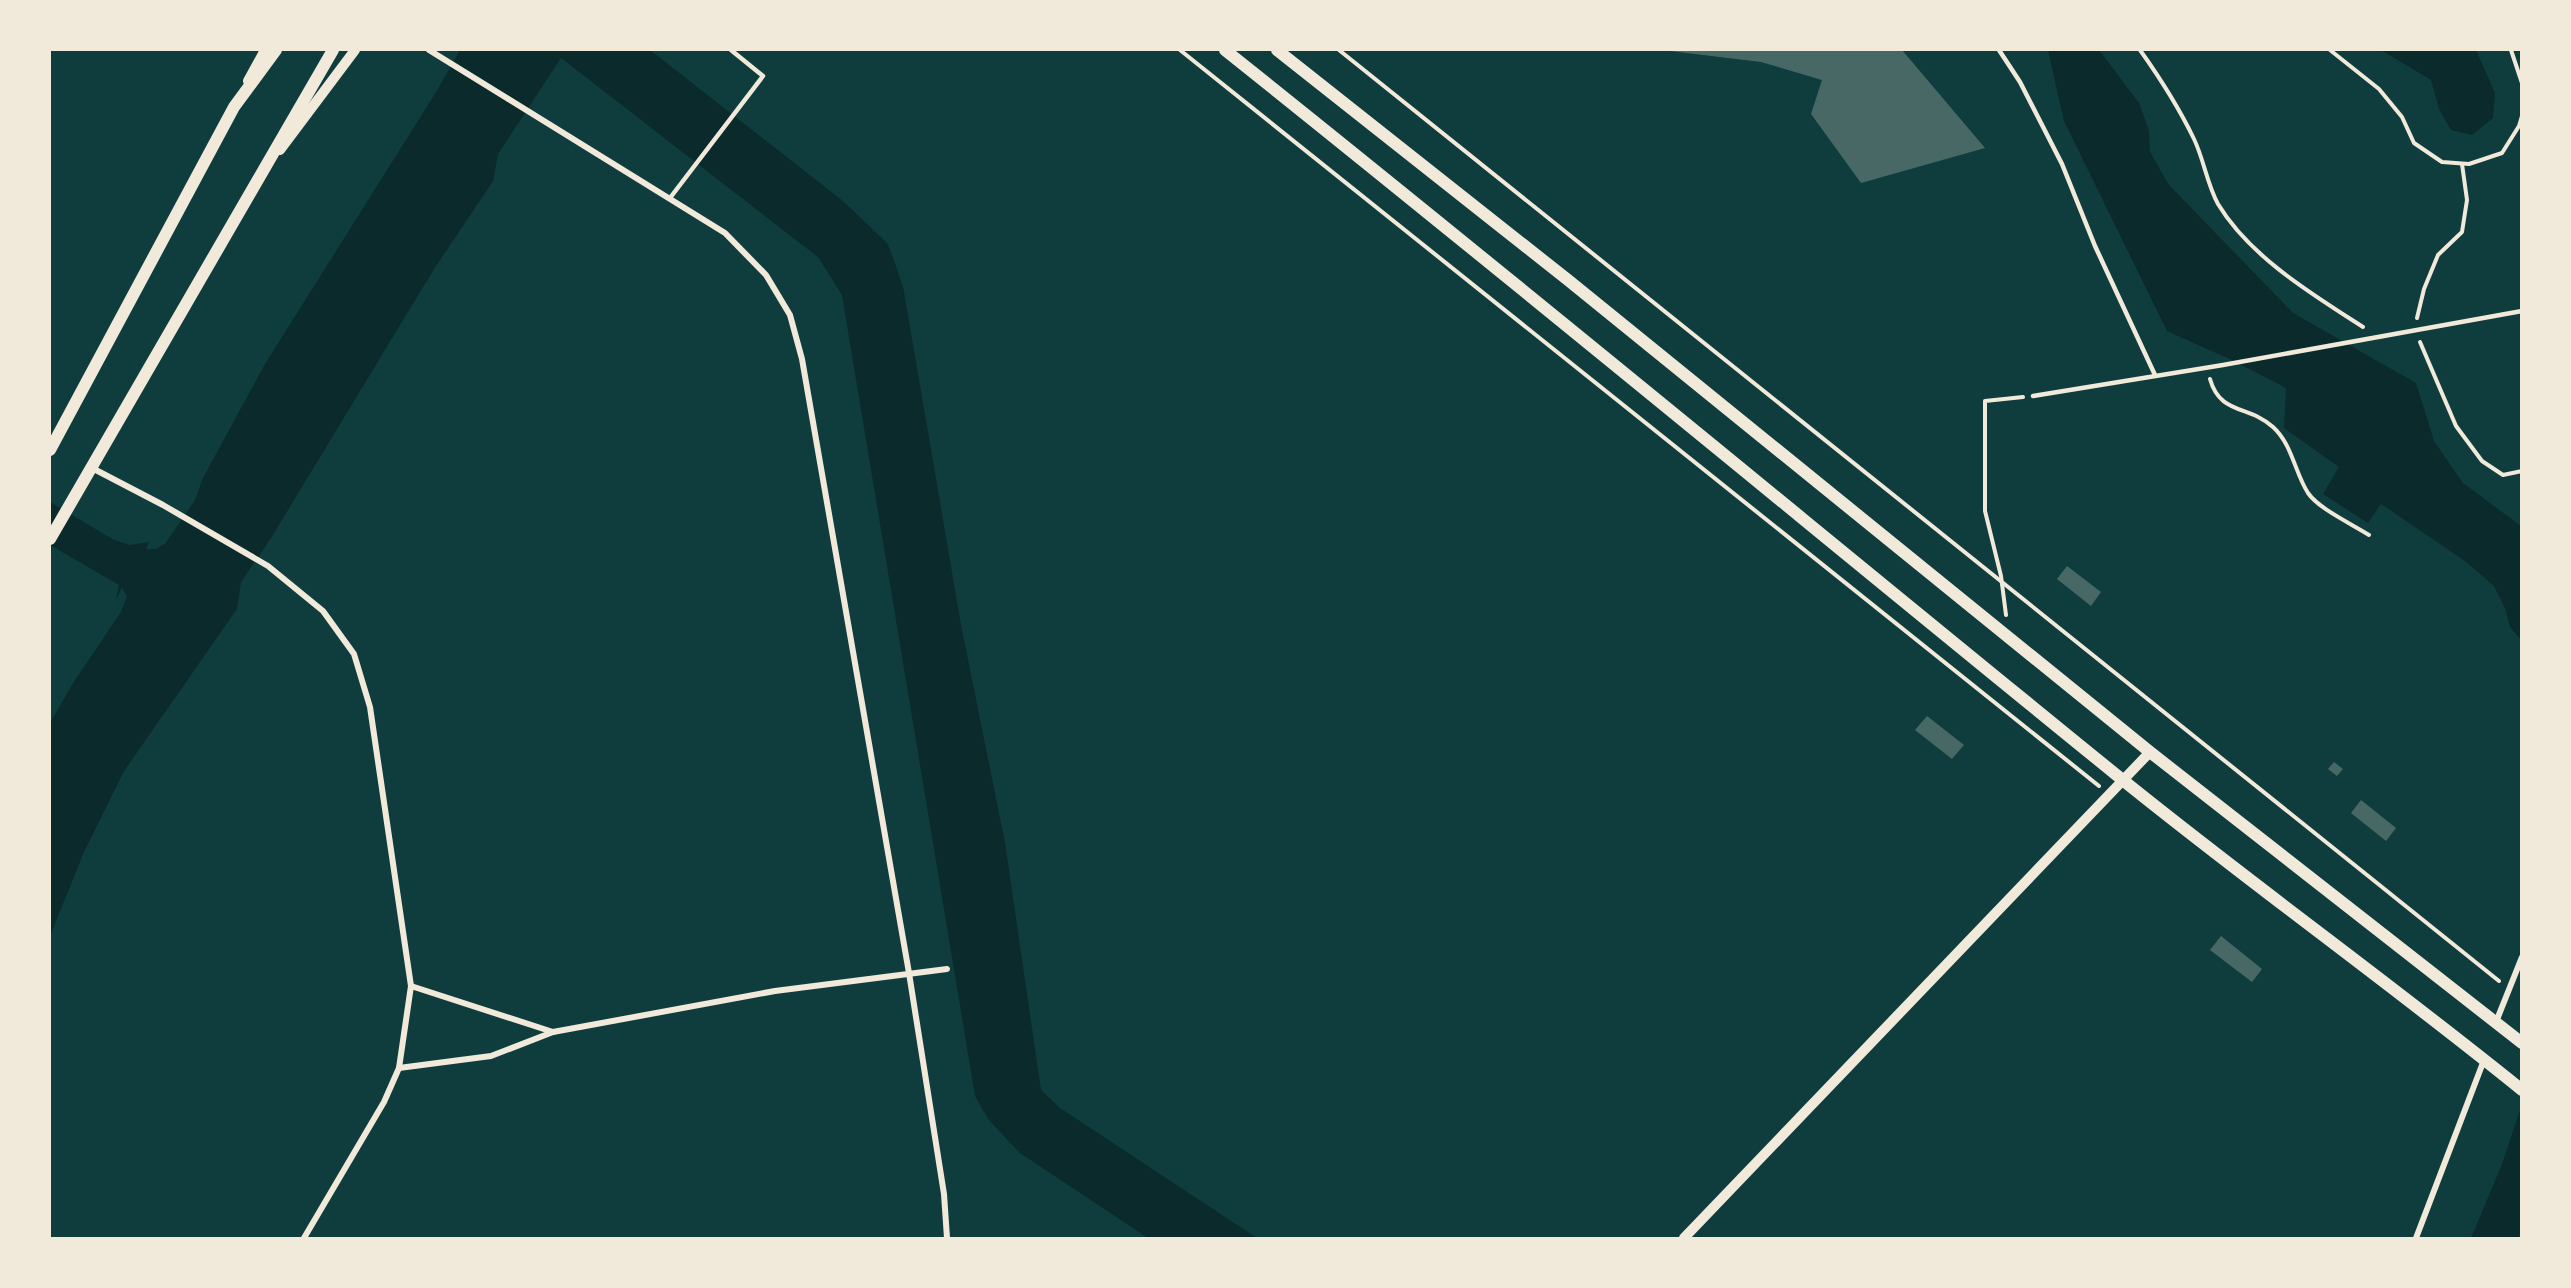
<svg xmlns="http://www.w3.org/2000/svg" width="2571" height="1288" viewBox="0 0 2571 1288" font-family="'PT Sans',sans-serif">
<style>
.water{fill:#0a2a2b}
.building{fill:#486865}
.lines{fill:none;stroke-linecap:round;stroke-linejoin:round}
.path{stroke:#f1e9da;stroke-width:4}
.service{stroke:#f1e9da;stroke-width:4.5}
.minor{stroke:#f1e9da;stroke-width:6}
.tertiary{stroke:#f1e9da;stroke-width:10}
.secondary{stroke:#f1e9da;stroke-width:12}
</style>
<rect width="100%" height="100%" fill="#0f3d3e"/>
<g class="water">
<polygon points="460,50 650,50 843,201 888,244 903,286 961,625 1005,843 1041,1090 1060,1108 1257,1238 1148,1238 1020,1153 988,1119 975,1096 842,295 818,257 561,58 498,154 493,181 434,269 271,538 241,582 237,609 124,771 84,852 50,936 50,723 73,683 121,612 127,596 122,588 116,599 119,585 50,545 50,502 114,540 130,545 149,542 146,549 156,549 165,544 195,500 203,478 265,364 438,89"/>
<polygon points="2048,50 2099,50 2139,103 2149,131 2150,152 2169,185 2293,313 2416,383 2434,441 2463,483 2521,526 2521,640 2510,627 2505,608 2494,586 2465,561 2381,504 2368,523 2323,494 2339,467 2284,428 2286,388 2234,361 2167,331 2064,121"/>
<polygon points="2381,50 2476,50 2495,93 2493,118 2472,135 2451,130 2439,109 2431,80"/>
<polygon points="2521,1107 2522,1229 2518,1238 2471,1238 2502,1164"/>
</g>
<g class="building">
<polygon points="1662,50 1902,50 1985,148 1861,183 1811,114 1822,80 1761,62"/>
<polygon points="2067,566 2101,592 2091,606 2057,579"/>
<polygon points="1927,716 1964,745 1952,759 1915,730"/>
<polygon points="2334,762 2343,769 2337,776 2328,769"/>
<polygon points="2361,800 2396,828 2386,841 2351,813"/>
<polygon points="2221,936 2262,969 2252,982 2210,950"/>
</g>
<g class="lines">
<g class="path">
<polyline points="1180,50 2099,786"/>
<polyline points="1339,50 2499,981"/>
<path d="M2140,50C2160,78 2179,108 2194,139C2204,160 2207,184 2218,204C2250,257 2312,294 2363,327"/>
<polyline points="2330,50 2379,89 2402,117 2414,143 2442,162 2469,164 2502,153 2519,126 2522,116"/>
<polyline points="2511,50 2522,83"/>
<polyline points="2417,318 2424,289 2438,255 2462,232 2467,200 2462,164"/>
<polyline points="2420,342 2456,426 2482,461 2503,475 2522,471"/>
<path d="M2210,379C2220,415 2249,405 2273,427C2292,444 2295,473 2308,493C2319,509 2352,524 2369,535"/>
<polyline points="2006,615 2001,576 1985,511 1985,401 2023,397"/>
</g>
<g class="service">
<polyline points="1999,50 2020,82 2062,164 2095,246 2155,375"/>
<polyline points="670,198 763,76 731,50"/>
<polyline points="2033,396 2223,365 2522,311"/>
</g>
<g class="minor">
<polyline points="429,50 725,233 766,275 790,315 802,359 909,973 944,1194 947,1238"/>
<polyline points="92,468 163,505 268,566 323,611 354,654 370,707 411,986 399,1068 384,1102 304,1238"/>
<polyline points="411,986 553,1032"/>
<polyline points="2496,1022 2522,957"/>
<polyline points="399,1068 491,1056 553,1032 775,991 947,969"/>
<polyline points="2416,1238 2484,1060"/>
</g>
<g class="tertiary">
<polyline points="248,81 265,50"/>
<polyline points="280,150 355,50"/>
<polyline points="1684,1238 2150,752"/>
</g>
<g class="secondary">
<path d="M1225,50C1525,289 1821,535 2119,777C2251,884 2390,983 2522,1090"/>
<polyline points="1277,50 1568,280 2150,752 2522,1043"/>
<polyline points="50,450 234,107 276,50"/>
<polyline points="50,539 333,50"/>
</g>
</g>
<rect width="2571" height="1288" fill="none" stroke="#f1e9da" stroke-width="102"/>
</svg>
